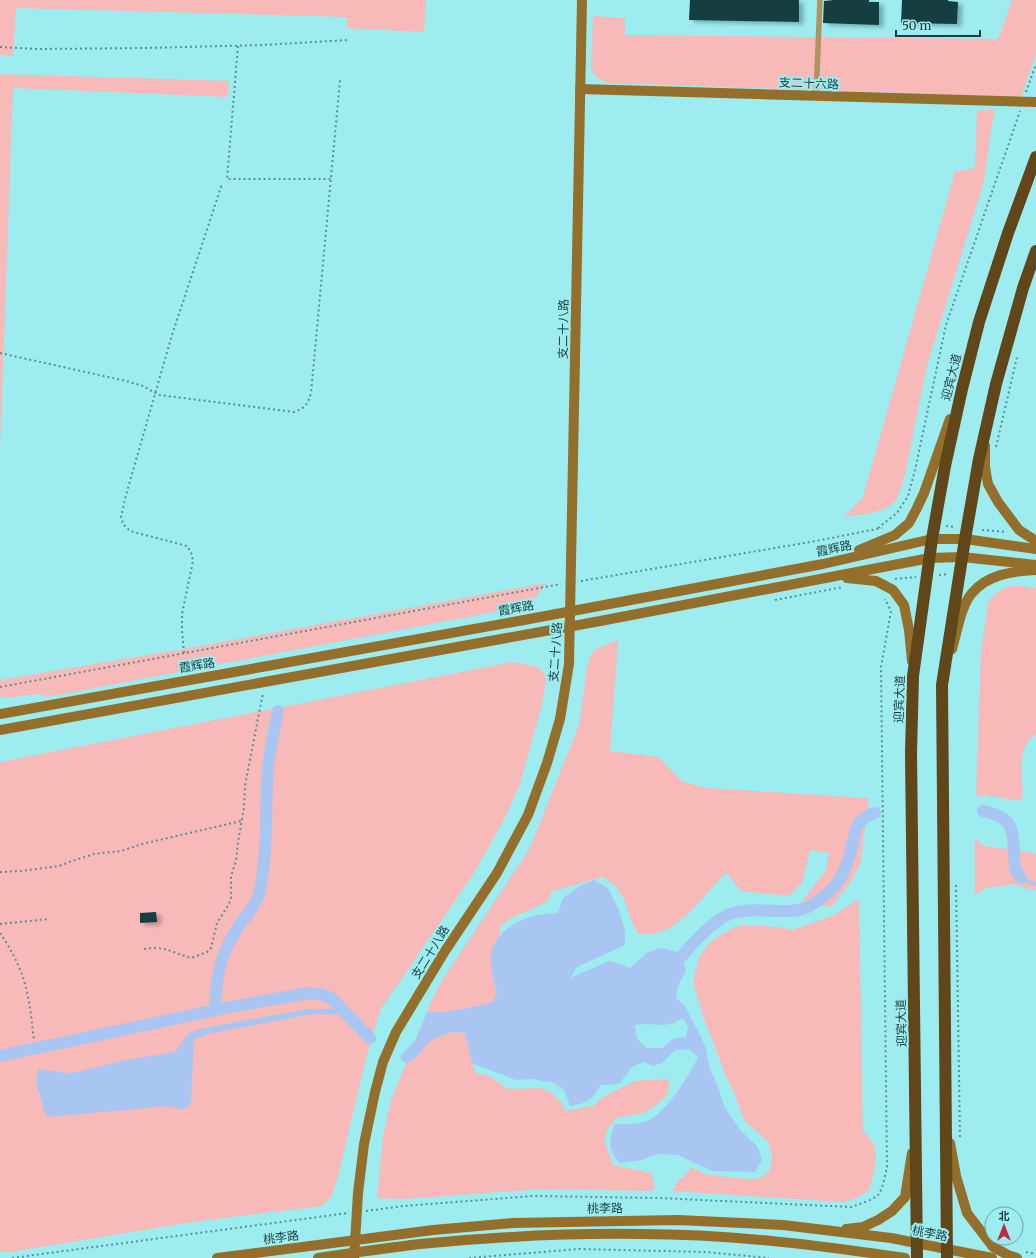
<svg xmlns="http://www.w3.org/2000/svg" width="1036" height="1258" viewBox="0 0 1036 1258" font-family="Merriweather,'Noto Sans SC',serif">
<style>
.green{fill:#f8b9b9}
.water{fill:#a9c6f2;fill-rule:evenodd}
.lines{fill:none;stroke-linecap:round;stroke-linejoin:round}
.stream{stroke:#a9c6f2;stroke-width:3.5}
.canal{stroke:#a9c6f2;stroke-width:12}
.building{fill:#133e40;filter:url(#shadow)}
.path{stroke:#5a9092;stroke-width:2;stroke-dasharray:2 3;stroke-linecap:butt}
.lane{stroke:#b2925e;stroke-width:5.5}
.secondary{stroke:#946f2c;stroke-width:10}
.highway{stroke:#604618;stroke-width:12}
.labels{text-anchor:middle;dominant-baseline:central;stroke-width:4;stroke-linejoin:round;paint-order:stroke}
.street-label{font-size:12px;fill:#1d3e3f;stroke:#9decef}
</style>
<defs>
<filter id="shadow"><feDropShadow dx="4.5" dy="2.5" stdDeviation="2" flood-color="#0004"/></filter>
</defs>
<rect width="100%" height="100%" fill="#9decef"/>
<g class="green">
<polygon points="0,0 426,0 424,32 347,28 347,17 16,8 13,56 0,55"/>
<polygon points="1012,0 1036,0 1036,55 1021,97 607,83 595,76 591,68 593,16 625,18 625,35 998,39"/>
<polygon points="0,74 229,81 228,97 13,88 0,453"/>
<path d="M995,109L991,130L984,181L926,369L905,475C902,483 900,494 895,501C886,513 858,515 844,517L863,497L955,172L975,168L977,111Z"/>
<polygon points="546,583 533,600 515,608 48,697 38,694 7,698 0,696 0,680 178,650"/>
<path d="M1011,586H1020L1036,588V734C1016,746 1022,775 1023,795L1020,801L986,795L976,796L981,653L987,610L989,600L997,592Z"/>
<path d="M618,640L610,751L658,757L682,781L706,788L869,798L860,864L850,883L831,907L802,901L825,872L829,853L810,850L802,882L789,896L741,891L726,872C707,892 684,925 657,933C651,934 644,934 638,934L632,923L624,899L615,885L603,877L552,891L547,902L513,917L500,926C502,940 494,939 492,950C489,964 493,979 497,992L493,1002C471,1008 450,1013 427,1012L431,1001L445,976L529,850L579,725L587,668L590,656L596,649Z"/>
<polygon points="513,662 538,667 545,675 546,682 541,708 520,784 506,816 474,873 380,1010 365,1062 338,1177 332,1195 322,1206 199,1221 10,1252 0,1252 0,762"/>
<polygon points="975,837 983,846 1029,852 1036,855 1036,891 1014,884 986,888 975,895"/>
<path d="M859,899L863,1131C866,1135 871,1139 873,1143C879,1153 873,1181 869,1191L856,1198L843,1202L672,1191L679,1180L689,1172L690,1167L708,1175L748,1179L761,1178L770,1170L772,1156L768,1142L744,1120L735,1095L726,1076L703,1016L693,981L699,958L709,943L727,931L742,925L778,927L793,930L834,915Z"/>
<polygon points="450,1032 465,1033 475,1073 490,1076 508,1089 541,1088 552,1093 560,1101 566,1111 593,1106 603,1097 635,1081 669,1079 668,1094 654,1107 643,1113 616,1118 609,1127 604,1140 613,1165 651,1173 655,1189 649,1191 542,1189 404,1199 377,1198 383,1136 391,1100 417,1036 431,1040"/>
</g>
<g class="water">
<path d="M594,880L608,888L619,910L625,931V945L577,967L570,978L609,961L621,964L630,968L648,952L661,948L677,952L682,956L686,971L678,986L676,998L685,1006L701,1037L706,1049L710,1069L718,1087L725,1108L741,1131L758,1147L762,1160L755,1172L712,1171L678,1155L658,1154L642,1160L619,1163C608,1147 608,1142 615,1124C627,1124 638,1125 649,1120C665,1114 691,1073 698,1057L689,1049L675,1050L662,1063L653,1066L644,1062L632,1067L619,1084L601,1085C592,1101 587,1103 570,1106L564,1090L554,1083L531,1079L516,1080L472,1063L465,1033L450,1032L431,1040L417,1036L427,1012C450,1013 471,1008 493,1002L497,992C493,979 489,962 492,949C492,947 495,944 496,941C510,920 534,914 558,913L563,898L580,886ZM683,1018L688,1027L686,1037L673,1039L662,1048H646L637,1038L635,1025L647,1024L664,1025L674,1023Z"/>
<path d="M307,1009H341L346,1015L313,1014L212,1033L194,1039L191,1104C182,1112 180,1108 169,1107C162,1105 155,1107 149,1108L47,1117L44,1111L42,1101L36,1084L38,1069L66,1073L77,1072L126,1060L175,1052L189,1033L199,1029Z"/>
</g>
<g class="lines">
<polyline class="stream" points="1021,878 1036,885"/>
<g class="canal">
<path d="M983,811C1013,817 1013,828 1014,856C1015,865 1014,871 1021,878"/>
<path d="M672,967C687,951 709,922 730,914C757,904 792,919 813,904C824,897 835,889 841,877C845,869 849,859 851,851C853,843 854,832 858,825C862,819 869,814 875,813"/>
<path d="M215,1010C216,981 219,957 235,932C243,918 257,906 260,890C268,851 265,808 268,768C270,749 274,730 278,711"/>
<polyline points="0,1056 235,1006 309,993 320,994 331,998 370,1038"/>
<polyline points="407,1057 414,1051 424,1038 437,1030"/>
</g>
</g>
<g class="building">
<polygon points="690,0 799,0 799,22 689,20"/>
<polygon points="834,0 869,0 869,2 879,2 879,25 823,23 824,1"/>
<polygon points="902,0 948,0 948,1 958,2 957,24 901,23"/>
<polygon points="156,912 157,922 140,923 140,913"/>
</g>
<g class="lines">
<g class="path">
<polyline points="238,46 227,179 331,179"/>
<polyline points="0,47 37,49 146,48 262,45 348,40"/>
<polyline points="1026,92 1036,64"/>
<path d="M0,353L126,381L143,386L159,395L294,412C305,408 308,404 311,393L340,80"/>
<polyline points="996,447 1017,357"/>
<polyline points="946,526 955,527"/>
<polyline points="878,528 897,513 908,496 915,470 946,325 1020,111"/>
<polyline points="982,530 1007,532"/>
<polyline points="939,575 948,574"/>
<polyline points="895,579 916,577"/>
<polyline points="581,581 816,541 882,528"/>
<polyline points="775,600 843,587"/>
<polyline points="184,653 182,630 182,614 193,561 191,552 187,546 130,531 123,524 121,517 126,495 172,335 222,184"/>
<polyline points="0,687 561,584"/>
<polyline points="0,872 21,871 59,866 72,861 94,854 121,851 142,844 241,821"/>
<polyline points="956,885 960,1139"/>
<polyline points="0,924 48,919"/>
<path d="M0,933C13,952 24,974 28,997C31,1011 32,1026 34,1040"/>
<path d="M144,949C164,945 173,953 191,958L207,952L211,948L217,923L229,904L231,898V876L236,861L238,842L244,808L245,785L263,693"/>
<path d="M366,1211L403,1206L533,1196L659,1198L851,1207C857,1205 873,1200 878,1195C883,1189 885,1175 887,1167L881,667L891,611L885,599"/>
<polyline points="1026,1252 1036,1254"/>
<polyline points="12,1258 348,1213"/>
<polyline points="469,1258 579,1249 705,1252 769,1258"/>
</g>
<polyline class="lane" points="816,96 820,0"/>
<g class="secondary">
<polyline points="580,89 1036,102"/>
<polyline points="985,446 985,467 988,484 998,502 1019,530 1036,541"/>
<polyline points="859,550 895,535 909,523 916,510 924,493 950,419"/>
<polyline points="847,578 876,581 893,590 904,605 909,630 912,661"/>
<path d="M952,649C957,632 961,606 972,593C987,575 1012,571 1035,570"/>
<polyline points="0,714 524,620 823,564 932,539 965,539 1036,549"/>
<polyline points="0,730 595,622 930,558 962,557 1036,565"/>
<polyline points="950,1143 956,1176 967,1213 993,1247 1008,1255 1017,1258"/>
<polyline points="846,1229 863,1227 878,1220 892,1211 905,1197 912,1153"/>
<polyline points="217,1258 433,1230 513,1223 678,1220 783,1225 891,1238 992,1258"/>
<path d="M318,1258C352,1253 386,1248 420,1244C493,1237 567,1233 640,1234C729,1234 818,1245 905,1258"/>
<polyline points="354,1258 358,1193 364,1144 375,1092 383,1062 396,1032 445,951 497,873 528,815 547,763 560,719 569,664 582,0"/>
</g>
<g class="highway">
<polyline points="917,1258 911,753 913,676 932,539 945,466 962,389 979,322 1008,233 1036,157"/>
<polyline points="947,1258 942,685 965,539 979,459 996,384 1023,288 1036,251"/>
</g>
</g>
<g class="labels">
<g class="street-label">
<text transform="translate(809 83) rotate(2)">支二十六路</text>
<text transform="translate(563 329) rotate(-89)">支二十八路</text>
<text transform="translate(951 377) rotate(-76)">迎宾大道</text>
<text transform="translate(834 548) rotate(-12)">霞辉路</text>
<text transform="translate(516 608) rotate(-11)">霞辉路</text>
<text transform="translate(555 652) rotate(-86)">支二十八路</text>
<text transform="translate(197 665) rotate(-10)">霞辉路</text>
<text transform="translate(899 699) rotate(-88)">迎宾大道</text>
<text transform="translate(430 952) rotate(-58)">支二十八路</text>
<text transform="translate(901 1023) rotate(-91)">迎宾大道</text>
<text transform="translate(605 1208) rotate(-1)">桃李路</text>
<text transform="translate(930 1233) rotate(11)">桃李路</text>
<text transform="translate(281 1237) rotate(-7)">桃李路</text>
</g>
</g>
<g transform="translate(1004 1226)"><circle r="19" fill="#9decef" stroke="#6aa6a9"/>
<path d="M0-3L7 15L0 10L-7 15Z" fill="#bc2b3f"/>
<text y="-6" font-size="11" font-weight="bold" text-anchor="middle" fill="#1d3e3f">北</text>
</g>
<path d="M896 30v6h84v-6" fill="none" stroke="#1d3e3f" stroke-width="2"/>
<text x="902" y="30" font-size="12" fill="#1d3e3f" stroke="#9decef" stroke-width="3" paint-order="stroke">50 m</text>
</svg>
